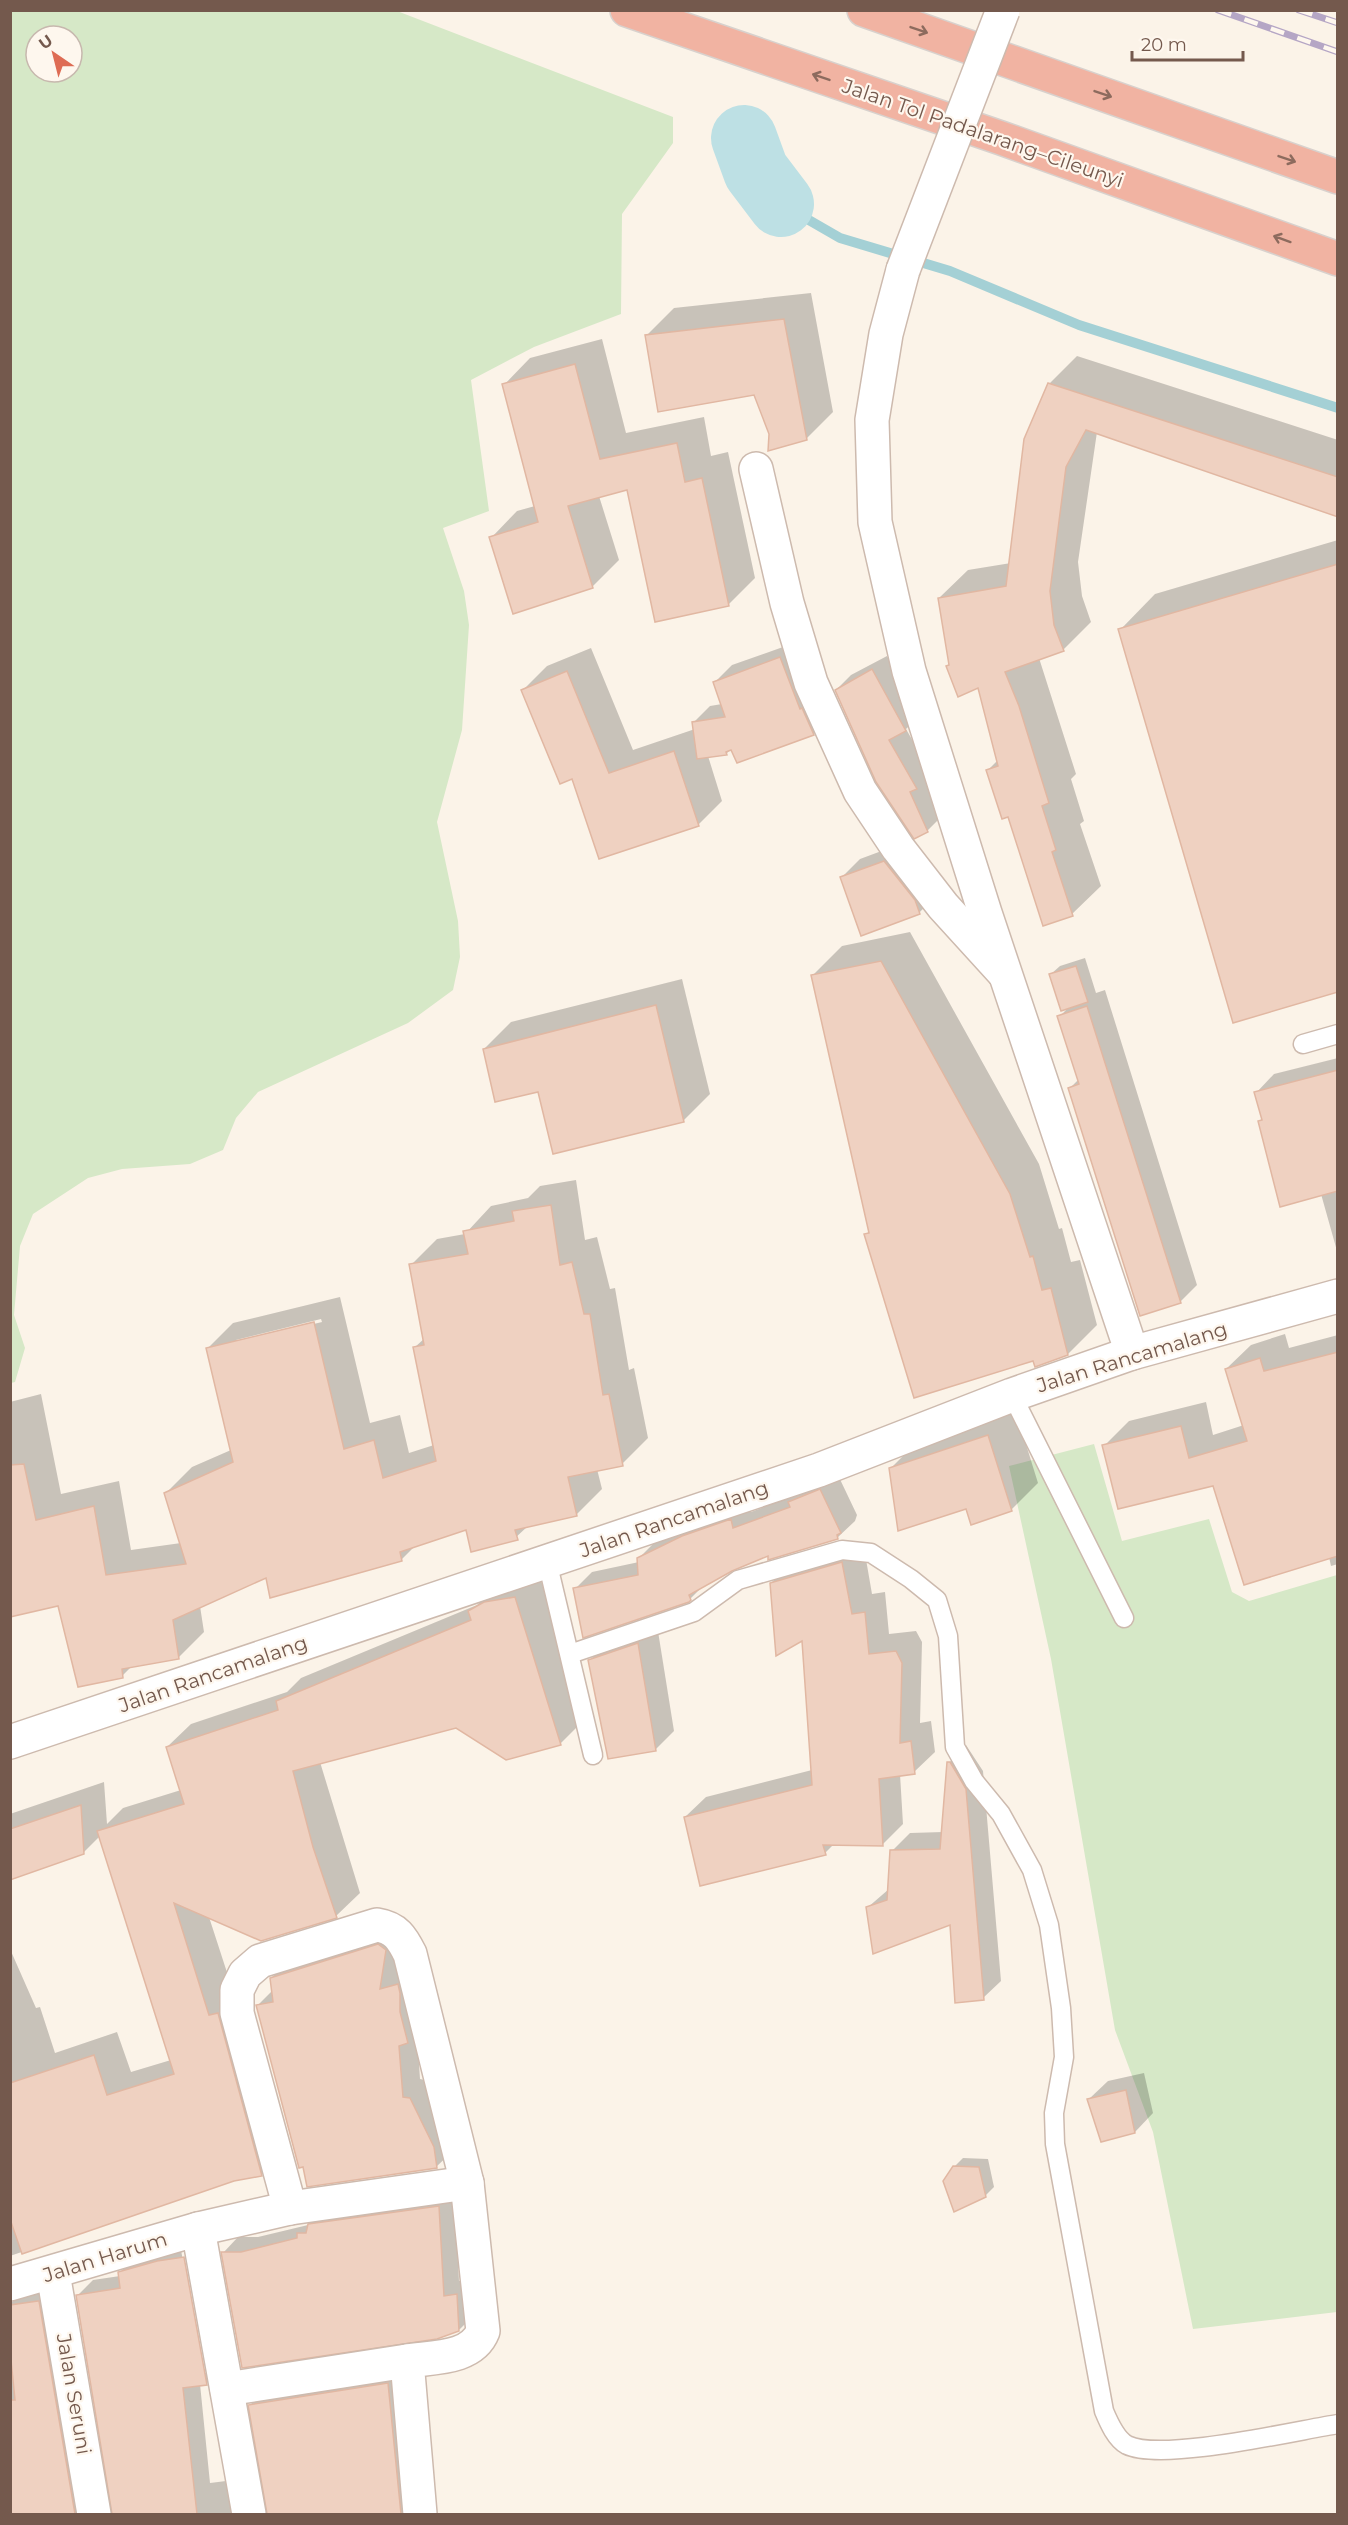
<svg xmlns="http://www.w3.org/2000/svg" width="1348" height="2525" viewBox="0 0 1348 2525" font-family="Montserrat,sans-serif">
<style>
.green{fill:#d6e8c7;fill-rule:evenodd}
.shadow{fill:#0003;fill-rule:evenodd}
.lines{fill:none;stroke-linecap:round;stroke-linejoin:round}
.stream{stroke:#a4d0d5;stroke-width:10}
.river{stroke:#bde0e4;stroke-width:66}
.building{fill:#efd1c1;stroke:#e1b7a2;stroke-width:1.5}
.service-casing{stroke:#cdbaae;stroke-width:21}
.minor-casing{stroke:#cdbaae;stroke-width:36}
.tertiary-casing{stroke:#cdbaae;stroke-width:36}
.motorway-casing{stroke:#d8d1cd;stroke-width:36}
.service{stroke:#fff;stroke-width:18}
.minor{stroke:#fff;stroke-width:33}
.tertiary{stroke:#fff;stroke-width:33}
.motorway{stroke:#f1b3a2;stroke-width:33}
.rail-casing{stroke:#b5a6c5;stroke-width:7}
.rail{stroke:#fef7ee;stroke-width:4.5;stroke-dasharray:14;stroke-linecap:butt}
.tertiary-bridge-casing{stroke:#cdbaae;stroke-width:36;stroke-linecap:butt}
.tertiary-bridge{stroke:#fff;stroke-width:33}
.oneway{stroke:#8d6b5e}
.labels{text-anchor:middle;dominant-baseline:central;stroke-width:4.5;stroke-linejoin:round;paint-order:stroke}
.street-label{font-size:20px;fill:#74594d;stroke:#fef7ee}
</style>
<rect width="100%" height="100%" fill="#fbf3e8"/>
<g class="green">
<path d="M11,10L397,11L673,117V143L622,214L621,314L534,347L471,380L489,511L443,528L464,591L469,625L462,730L437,822L458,921L460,957L453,990L408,1023L258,1092L236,1118L223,1150L190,1164L122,1169L88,1178L33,1214L20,1246L14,1315L25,1348L15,1382L11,1383ZM36,36H72V72H36Z"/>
<polygon points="1094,1444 1122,1541 1209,1519 1232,1592 1249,1601 1337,1575 1337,2312 1193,2329 1153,2132 1115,2030 1051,1659 1009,1466"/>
</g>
<g class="shadow">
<polygon points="811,293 833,412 806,439 770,434 755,393 646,336 674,308"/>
<polygon points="602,339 626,433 704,417 711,456 728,452 755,578 729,604 628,489 599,496 619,560 592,587 491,538 517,511 535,506 504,385 530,358"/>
<polygon points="1077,356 1338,440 1338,515 1097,432 1078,562 1082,596 1091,622 1063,650 1039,658 1076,774 1071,779 1084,821 1080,824 1101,886 1072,914 1009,815 988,770 998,760 979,686 948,666 950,664 939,598 968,570 1011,563 1049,384"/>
<polygon points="1338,540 1338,990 1120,630 1155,594"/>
<polygon points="797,642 830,717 813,734 732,748 726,754 708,756 722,801 698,825 573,777 523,690 547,666 591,648 633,750 695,729 694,722 710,706 722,704 715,682 732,665"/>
<polygon points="887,656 920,715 906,729 931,773 925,779 942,816 928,830 915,837 836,690 851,675"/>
<polygon points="903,843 937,894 919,913 841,878 860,859"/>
<polygon points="910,932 1039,1164 1059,1229 1062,1228 1071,1262 1080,1260 1097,1325 1068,1354 1034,1359 866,1234 870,1231 813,975 842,946"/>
<polygon points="1085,958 1096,993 1105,990 1197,1285 1180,1302 1070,1088 1079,1079 1059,1017 1069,1007 1051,974 1060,966"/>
<polygon points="682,979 710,1094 683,1121 539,1090 484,1049 511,1022"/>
<polygon points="1338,1058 1337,1251 1321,1194 1259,1121 1263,1118 1256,1093 1274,1074"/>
<path d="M576,1180L585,1240L597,1237L610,1289L615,1288L629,1370L634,1368L648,1438L622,1464L597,1469L602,1489L576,1515L528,1526L514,1539L467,1528L416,1545L401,1560L267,1576L200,1606L204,1632L178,1658L133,1665L122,1676L59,1604L10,1616V1402L41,1394L61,1494L119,1481L131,1550L181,1543L166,1493L192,1467L231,1450L207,1349L233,1323L340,1297L370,1423L400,1415L409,1453L434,1445L415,1347L425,1338L411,1265L437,1239L465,1234L491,1206L528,1198L540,1186ZM321,1319L322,1322L236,1343V1340Z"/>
<polygon points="1285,1334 1289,1348 1338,1335 1338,1564 1331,1566 1329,1557 1214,1484 1104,1446 1129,1421 1206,1402 1213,1435 1244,1425 1226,1369 1251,1345"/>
<polygon points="1015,1409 1038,1483 1011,1510 967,1507 890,1469 918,1441"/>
<polygon points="837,1473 857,1515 855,1521 837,1538 769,1554 731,1569 705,1584 690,1599 575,1589 592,1572 639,1562 639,1558 656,1541 748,1503 751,1512 797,1494"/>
<polygon points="863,1542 872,1594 885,1592 889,1634 916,1631 922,1642 920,1723 931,1721 935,1752 914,1772 900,1774 903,1824 883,1844 835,1843 825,1853 685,1817 706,1797 812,1770 803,1639 771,1583 792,1562"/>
<polygon points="539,1574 584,1720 560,1744 457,1726 320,1762 360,1893 336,1916 209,1917 285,2151 261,2174 234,2179 10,2256 10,1949 36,2008 40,2007 55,2053 117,2032 131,2072 171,2060 100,1836 83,1853 10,1879 10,1814 104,1782 107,1824 123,1808 181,1790 167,1747 191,1724 287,1692 301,1678 477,1605 494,1588"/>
<polygon points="657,1625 674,1731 655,1750 590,1660 608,1642"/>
<polygon points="966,1745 983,1771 1001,1981 983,1998 951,1923 867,1908 889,1889 892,1851 910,1833 943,1832 949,1763"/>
<polygon points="397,1927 417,2033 420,2079 429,2081 455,2149 436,2167 257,2006 273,1990 271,1978 290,1960"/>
<polygon points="1144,2073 1153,2113 1135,2132 1089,2099 1108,2081"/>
<polygon points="963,2158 988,2159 994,2187 985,2196 954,2167"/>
<polygon points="454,2191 459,2281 472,2280 476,2313 460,2329 437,2337 223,2253 238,2237 258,2237 308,2225 314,2218"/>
<path d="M199,2242L222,2368L206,2384H200L210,2483L242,2479L256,2514H114L77,2296L93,2280L120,2276V2272L136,2257ZM184,2249L206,2373H203L181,2250Z"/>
<polygon points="54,2286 101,2514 10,2514 10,2304 24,2291"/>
<polygon points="403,2368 406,2514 269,2514 250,2405 266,2390"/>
</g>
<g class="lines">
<polyline class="stream" points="781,204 840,238 950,271 1079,325 1338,408"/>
<polyline class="river" points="744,138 756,171 781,204"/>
</g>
<g class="building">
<polygon points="784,319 807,440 768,451 769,434 754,395 658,412 645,335"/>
<polygon points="575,364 600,459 677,443 685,482 702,478 729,606 655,622 627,490 568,506 593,588 513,614 489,537 538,522 502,384"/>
<polygon points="1048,383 1338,477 1338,517 1086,430 1066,467 1050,591 1054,625 1064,651 1005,672 1019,706 1049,803 1042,806 1056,850 1052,852 1073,916 1043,926 1008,817 1002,819 986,770 998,766 978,688 958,697 946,666 949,665 938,598 1006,586 1024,439"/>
<polygon points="1338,564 1338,992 1233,1023 1118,629"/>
<polygon points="780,657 800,709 802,708 814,735 737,763 731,750 726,752 727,755 697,759 692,722 725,717 713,682"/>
<polygon points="872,669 906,731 889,740 917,789 910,792 928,832 914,839 876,782 835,690"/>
<polygon points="567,671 609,773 674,751 699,826 599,859 572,779 560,784 521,690"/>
<polygon points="884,861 915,900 920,914 861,936 840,877"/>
<polygon points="881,961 1010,1194 1030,1257 1033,1256 1042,1290 1051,1288 1068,1355 1035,1367 1033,1361 914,1398 864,1234 869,1233 811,975"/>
<polygon points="1076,966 1088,1002 1061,1011 1049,974"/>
<polygon points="656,1005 684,1122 553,1154 538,1092 495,1102 483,1049"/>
<polygon points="1087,1006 1181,1303 1140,1316 1068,1088 1079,1084 1057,1016"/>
<polygon points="1338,1070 1338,1191 1280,1207 1258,1121 1262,1120 1254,1092"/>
<polygon points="551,1205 560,1265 572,1262 584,1314 590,1314 603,1395 609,1394 623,1466 568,1477 577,1516 515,1530 518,1540 471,1552 466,1530 400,1552 402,1561 270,1598 266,1578 173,1620 179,1659 122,1669 123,1678 78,1687 58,1606 10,1617 10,1465 24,1464 36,1520 94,1506 106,1575 186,1564 164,1493 233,1462 206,1348 314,1322 344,1449 374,1440 383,1478 436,1461 413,1347 424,1345 409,1264 468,1254 463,1231 514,1221 512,1211"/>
<polygon points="1338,1352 1338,1556 1244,1585 1213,1486 1118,1509 1102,1445 1181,1426 1189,1458 1247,1441 1225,1369 1260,1358 1264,1371"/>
<polygon points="988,1435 1012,1511 971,1525 966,1509 898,1531 889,1468"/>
<polygon points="820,1489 841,1533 837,1535 838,1539 768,1560 768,1556 732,1571 689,1595 691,1600 689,1602 583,1638 573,1588 638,1575 637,1558 682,1536 731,1519 733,1528 790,1507 788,1502"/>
<polygon points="842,1562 852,1614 865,1612 869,1654 896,1651 902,1663 900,1743 911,1741 915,1774 879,1779 883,1846 823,1845 826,1855 700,1886 684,1817 812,1785 802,1641 776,1656 770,1583"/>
<polygon points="515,1597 561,1745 506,1760 456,1728 293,1771 313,1847 337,1918 261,1941 174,1903 209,2015 218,2013 262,2176 234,2181 22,2254 10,2219 10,2083 94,2055 107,2095 174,2074 97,1831 184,1804 166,1747 278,1710 276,1701 471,1620 468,1611 484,1602"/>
<polygon points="638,1643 656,1751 608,1759 588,1660"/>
<polygon points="947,1762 950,1762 966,1789 984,2000 955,2003 950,1925 873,1954 866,1907 887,1900 890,1850 940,1849"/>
<polygon points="81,1805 84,1854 10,1880 10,1829"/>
<polygon points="378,1944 386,1950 380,1989 398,1984 400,1993 400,2012 408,2043 399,2046 403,2097 410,2098 434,2147 437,2168 307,2187 303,2167 299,2168 256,2005 273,2002 270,1978"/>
<polygon points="1126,2090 1135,2133 1101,2142 1087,2099"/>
<polygon points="953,2166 979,2167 986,2197 954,2212 943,2181"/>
<polygon points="439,2206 444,2296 457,2294 459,2331 437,2339 242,2368 221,2252 241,2252 297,2238 297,2233 306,2233 308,2224"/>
<polygon points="184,2257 207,2385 183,2388 197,2514 112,2514 76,2295 120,2288 118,2272 157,2261"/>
<polygon points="38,2301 39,2301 75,2514 10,2514 10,2400 15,2400 10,2350 10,2305"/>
<polygon points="388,2383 401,2514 267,2514 248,2405"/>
</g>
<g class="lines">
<defs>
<g id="service">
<polyline points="1303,1044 1338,1034"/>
<polyline points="1012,1395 1124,1618"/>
<polyline points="547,1561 593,1755"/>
<path d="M570,1654L694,1612L738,1580L842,1550L871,1553L911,1579L937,1600L948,1636L955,1747L974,1781L1001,1814L1032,1870L1049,1925L1061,2008L1064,2057L1054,2113L1055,2144L1104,2411C1109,2423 1116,2439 1127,2445C1162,2462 1294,2431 1338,2424"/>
</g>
<g id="minor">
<polyline points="756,469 787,603 811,683 860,791 898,848 943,906 1004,973"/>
<polyline points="1132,1353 1338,1296"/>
<path d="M290,2208L237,2013V1990L245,1974L260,1961L377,1925C396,1928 402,1938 410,1954L467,2183L483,2331C472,2359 434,2357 407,2361L420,2514"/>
<polyline points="198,2229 249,2514"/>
<polyline points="53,2273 94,2514"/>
<polyline points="10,2284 198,2229 290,2208 467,2183"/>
<polyline points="227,2389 407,2361"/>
</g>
<polyline id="tertiary" points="10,1742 819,1470 1012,1395 1132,1353 985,913 909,671 875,522 872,420 886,334 903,270"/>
<g id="motorway">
<polyline points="627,10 1001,138 1338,259"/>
<polyline points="864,10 1338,177"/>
</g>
</defs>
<use href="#service" class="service-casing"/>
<use href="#minor" class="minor-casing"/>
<use href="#tertiary" class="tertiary-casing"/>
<use href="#motorway" class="motorway-casing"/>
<use href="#service" class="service"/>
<use href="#minor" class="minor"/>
<use href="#tertiary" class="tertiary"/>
<use href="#motorway" class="motorway"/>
<defs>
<g id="rail">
<polyline points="1218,10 1338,52"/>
<polyline points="1299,10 1338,23"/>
</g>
</defs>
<use href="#rail" class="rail-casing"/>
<use href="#rail" class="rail"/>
<defs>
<polyline id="tertiary-bridge" points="903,270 1003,10"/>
</defs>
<use href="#tertiary-bridge" class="tertiary-bridge-casing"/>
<use href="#tertiary-bridge" class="tertiary-bridge"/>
</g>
<defs><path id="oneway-shaft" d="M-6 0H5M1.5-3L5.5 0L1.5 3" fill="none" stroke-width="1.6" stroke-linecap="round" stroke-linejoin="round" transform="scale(1.5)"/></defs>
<g class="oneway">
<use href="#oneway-shaft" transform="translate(919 30) rotate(19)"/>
<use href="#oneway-shaft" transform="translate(821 77) rotate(-161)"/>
<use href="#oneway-shaft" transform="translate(1103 94) rotate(19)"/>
<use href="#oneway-shaft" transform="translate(1287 159) rotate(19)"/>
<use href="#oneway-shaft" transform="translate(1282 239) rotate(-160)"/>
</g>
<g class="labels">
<g class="street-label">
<text transform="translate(983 133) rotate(19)">Jalan Tol Padalarang–Cileunyi</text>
<text transform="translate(1132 1357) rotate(-17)">Jalan Rancamalang</text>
<text transform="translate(674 1519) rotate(-19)">Jalan Rancamalang</text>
<text transform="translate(213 1674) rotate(-19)">Jalan Rancamalang</text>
<text transform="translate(105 2257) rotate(-17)">Jalan Harum</text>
<text transform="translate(74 2394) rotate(80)">Jalan Seruni</text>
</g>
</g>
<rect width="1348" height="2525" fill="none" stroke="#74594d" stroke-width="24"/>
<g transform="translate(54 54) rotate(325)"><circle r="28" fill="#fef7ee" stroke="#c7b8ae" stroke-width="1.5"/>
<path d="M0-4.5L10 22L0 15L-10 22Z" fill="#de6c54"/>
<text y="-9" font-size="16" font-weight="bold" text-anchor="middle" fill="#74594d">U</text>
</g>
<path d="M1132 51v9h111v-9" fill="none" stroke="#74594d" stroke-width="3"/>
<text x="1141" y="51" font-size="18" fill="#74594d" stroke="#fef7ee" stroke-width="4.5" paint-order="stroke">20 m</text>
</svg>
